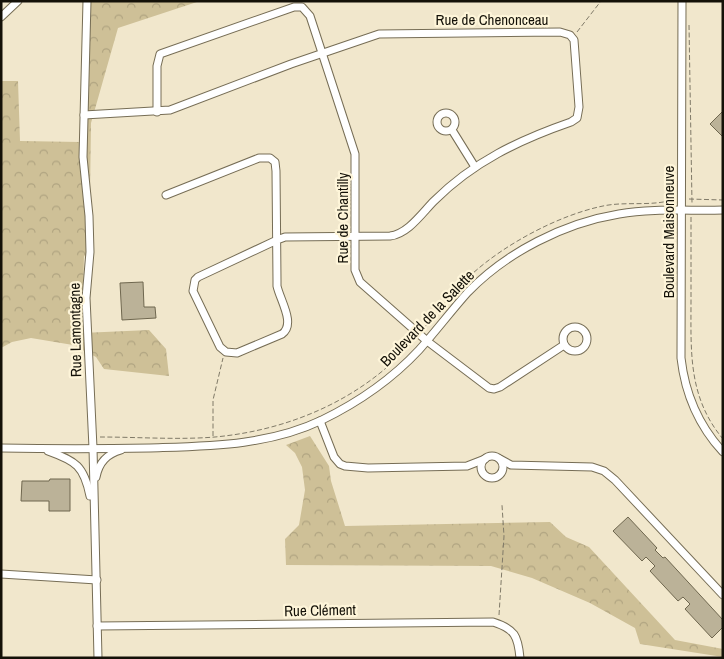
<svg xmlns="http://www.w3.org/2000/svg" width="724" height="659" viewBox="0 0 724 659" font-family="'Archivo Narrow',sans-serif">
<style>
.forest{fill:url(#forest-crowns)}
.building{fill:#bbb298;stroke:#6f674f}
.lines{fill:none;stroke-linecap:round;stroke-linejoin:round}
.minor-casing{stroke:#766d55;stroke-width:9}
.path{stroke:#807a68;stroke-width:1;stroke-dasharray:5 2.5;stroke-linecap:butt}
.minor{stroke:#fff;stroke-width:7}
.labels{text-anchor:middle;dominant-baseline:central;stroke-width:4.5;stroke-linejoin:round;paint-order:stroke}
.street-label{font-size:15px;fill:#141108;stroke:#fef5d9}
</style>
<defs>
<pattern id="forest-crowns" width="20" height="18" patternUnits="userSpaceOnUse" patternTransform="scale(1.25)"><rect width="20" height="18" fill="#cec097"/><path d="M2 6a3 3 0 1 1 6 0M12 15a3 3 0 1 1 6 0" fill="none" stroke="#b0a481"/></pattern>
</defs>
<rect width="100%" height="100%" fill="#f1e7cc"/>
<g class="forest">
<polygon points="88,1 200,1 118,28 91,123 89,263 84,255 82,333 149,330 166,349 169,376 104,369 96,357 73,345 31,338 12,342 1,348 1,81 18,81 20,141 80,142"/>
<polygon points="310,436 329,466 331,481 345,526 550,522 566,537 589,547 675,640 723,649 723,657 640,644 635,628 590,603 532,578 491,566 286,565 285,539 299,525 305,490 302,467 295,453 286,445"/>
</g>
<g class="building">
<polygon points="723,111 723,137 710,124"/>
<polygon points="143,282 144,307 155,307 156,318 122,320 120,283"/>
<polygon points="50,479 70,479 70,511 49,511 49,501 21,501 22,481 49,481"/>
<polygon points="628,517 657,548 655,550 663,558 665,557 723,620 723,627 712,638 685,609 690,604 683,597 678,601 650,571 655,566 646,557 642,561 613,531"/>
</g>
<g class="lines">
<defs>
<g id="minor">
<polyline points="87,1 83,157 89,216 90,252 86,298 93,448 98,658"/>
<path d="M682,1L681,358C685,393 699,426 723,452"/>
<polyline points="1,17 18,1"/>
<polyline points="157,112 157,66 160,54 294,7 302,7 310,16 355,154 355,270 360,282 427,341 489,388 494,389 500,387 564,345"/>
<circle cx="446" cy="122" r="9"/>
<path d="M84,115L170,110L291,64L379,34L560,32L570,35L574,40L579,107L577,118L571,122C519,140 473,162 434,201C422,213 408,234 390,236L285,237L277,240L198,277L195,280L193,291L220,347L226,352L237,353L282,334C296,324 280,300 277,286V280L276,171L275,162L270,158H259L166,195"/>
<polyline points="452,130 475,167"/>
<circle cx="575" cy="339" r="12"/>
<polyline points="320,421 334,457 340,464 345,466 368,468 467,466 485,459"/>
<path d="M1,448C51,449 100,449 150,448C208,446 268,446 322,420C359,402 391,380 419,350C436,331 451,311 468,292C507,252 564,223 619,214C653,208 689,211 723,210"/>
<path d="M48,451C76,461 84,466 90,496"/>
<circle cx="492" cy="467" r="11"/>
<polyline points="500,459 511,465 592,467 604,471 615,480 723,595"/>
<path d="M96,477C99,462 107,454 121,450"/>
<polyline points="1,574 97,580"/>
<path d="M97,626L493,622C515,629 518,636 520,658"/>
</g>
</defs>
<use href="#minor" class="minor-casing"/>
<g class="path">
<polyline points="689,25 692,203"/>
<polyline points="577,32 601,1"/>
<polyline points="689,199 723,200"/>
<path d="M691,217C691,245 691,273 691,301C691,352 688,397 723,439"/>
<path d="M424,328C439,310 455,290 472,274C505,244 559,215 603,206C626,201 653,207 675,199"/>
<polyline points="213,436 213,400 223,358"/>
<path d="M100,437C137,437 179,440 215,437C291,430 365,398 415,339"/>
<polyline points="499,615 504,536 502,505"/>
</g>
<use href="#minor" class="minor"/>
</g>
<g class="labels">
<g class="street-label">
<text x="492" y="19">Rue de Chenonceau</text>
<text transform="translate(342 218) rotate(-90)">Rue de Chantilly</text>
<text transform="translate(668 232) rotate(-90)">Boulevard Maisonneuve</text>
<text transform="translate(427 318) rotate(-46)">Boulevard de la Salette</text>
<text transform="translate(75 330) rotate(-91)">Rue Lamontagne</text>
<text transform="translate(320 610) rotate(-1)">Rue Clément</text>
</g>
</g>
<rect width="724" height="659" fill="none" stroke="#141108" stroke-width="5"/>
</svg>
